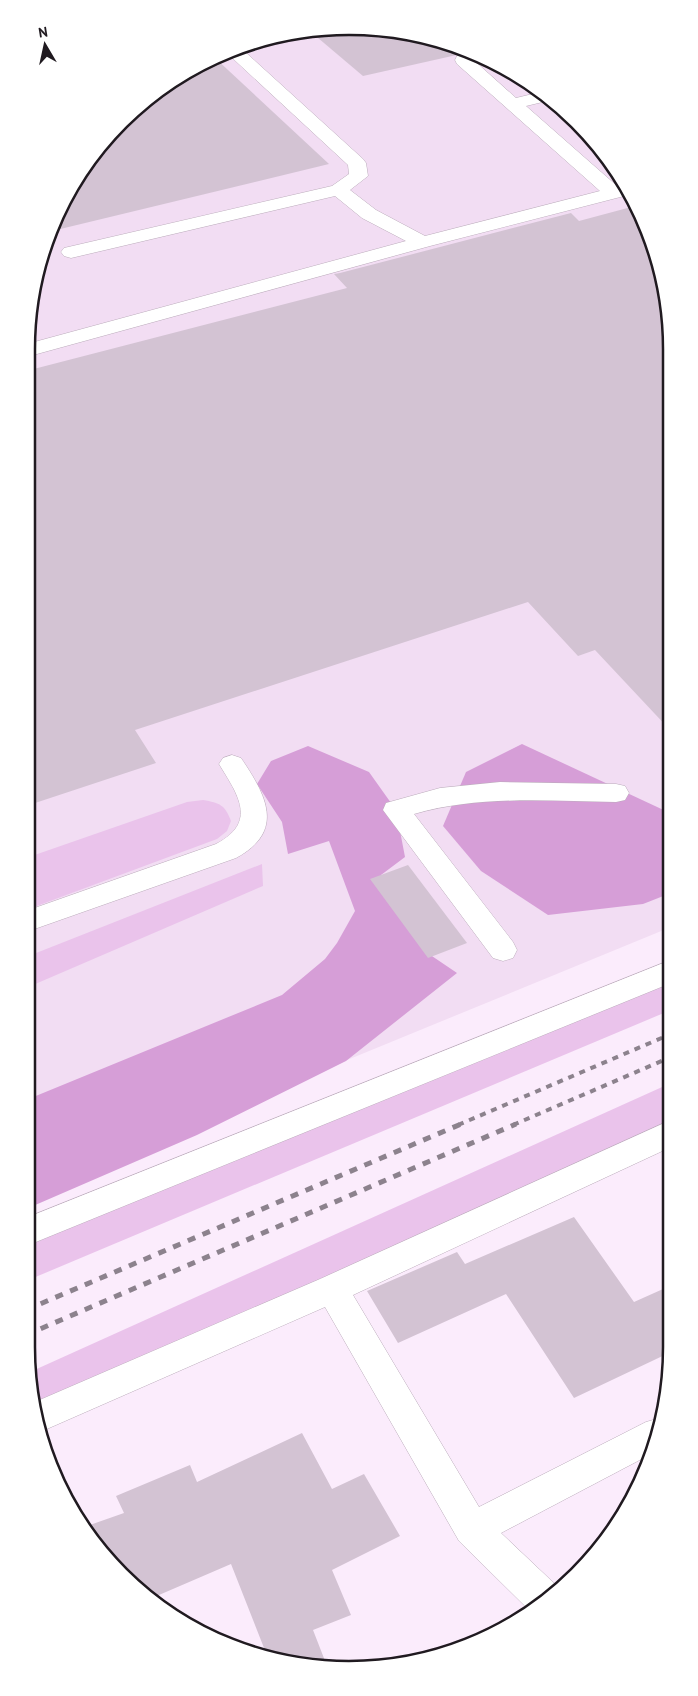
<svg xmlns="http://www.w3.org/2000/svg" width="698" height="1696" viewBox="0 0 698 1696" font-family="'PT Sans',sans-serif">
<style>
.built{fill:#f2ddf3}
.green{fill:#eac3eb}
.forest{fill:#d69ed7}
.building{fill:#d3c3d3}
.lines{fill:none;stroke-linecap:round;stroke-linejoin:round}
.minor-casing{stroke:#bcadbc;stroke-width:1}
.minor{fill:#fff;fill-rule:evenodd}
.rail-far1{stroke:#8c828d;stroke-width:4;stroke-dasharray:6 6;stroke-linecap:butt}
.rail{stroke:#8c828d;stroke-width:5;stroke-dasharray:8 8;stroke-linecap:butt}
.rim{fill:none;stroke:#201a20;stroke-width:2.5}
</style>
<rect width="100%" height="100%" fill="#fbecfc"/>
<polygon class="built" points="328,27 452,43 529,81 592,136 647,225 669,307 671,927 26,1192 26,349 43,246 106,136 206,60"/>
<g class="green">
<path d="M203,800C220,803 225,805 231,821L227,831L217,839L26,910V858L187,802Z"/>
<polygon points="262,864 263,886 26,988 26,957"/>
<polygon points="671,971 671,1010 26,1281 26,1237"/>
<polygon points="671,1083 671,1130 38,1416 30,1372"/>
</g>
<g class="forest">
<polygon points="522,744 670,813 671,893 643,904 548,915 481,871 443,826 466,772"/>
<polygon points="308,746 369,772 396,810 405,857 381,875 423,950 457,973 346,1061 197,1135 26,1209 26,1100 282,995 325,959 337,943 355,911 329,841 288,854 282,822 257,784 271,761"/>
</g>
<g class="building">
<polygon points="328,27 452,43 470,52 363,76 311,32"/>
<polygon points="214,57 329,164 52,231 106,136 206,60"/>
<polygon points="635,206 647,225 669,307 670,730 595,650 578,656 528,602 135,730 156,763 26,806 26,371 347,288 334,274 340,273 571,213 579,221"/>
<polygon points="408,865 467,943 428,958 370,879"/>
<polygon points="574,1217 634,1302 672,1285 672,1347 671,1352 574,1398 506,1294 398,1343 367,1291 457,1252 465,1264"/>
<polygon points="302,1433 332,1489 364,1474 400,1536 332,1570 351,1615 313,1630 327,1666 307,1667 266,1653 231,1564 152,1598 106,1560 87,1526 124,1513 116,1496 190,1465 197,1482"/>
</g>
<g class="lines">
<defs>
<g id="minor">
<polygon points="243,50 363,159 366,163 368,176 350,190 376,210 425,236 600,191 457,64 455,60 457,56 469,56 516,98 541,92 551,100 526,106 617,186 622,185 628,195 430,246 26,357 27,344 406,241 362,218 335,196 71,258 64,256 61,252 64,248 332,186 349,174 348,165 228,54"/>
<path d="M232,755L241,758C266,795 286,831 236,858L26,932V911L216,844C258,822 238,795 219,764L223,758Z"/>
<path d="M500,782L616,784L625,786L629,793L625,800L616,802C549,801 479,795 414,814L513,942L517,950L513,958L503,961L493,958L383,810L386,803L440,788Z"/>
<polygon points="671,960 671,983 26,1246 26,1218"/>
<polygon points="671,1120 671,1147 353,1295 479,1507 646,1422 660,1418 653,1453 501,1533 557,1586 529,1610 459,1541 325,1307 40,1432 35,1402 320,1279"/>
</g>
</defs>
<use href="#minor" class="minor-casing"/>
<use href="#minor" class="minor"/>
<g class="rail-far1">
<polyline points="458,1125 671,1034"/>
<polyline points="513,1125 671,1057"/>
</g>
<g class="rail">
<polyline points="26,1310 461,1124"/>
<polyline points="26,1335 516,1124"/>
</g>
</g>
<path d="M0 0H698V1696H0ZM349 35H349A314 314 0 0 1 663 349V1347A314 314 0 0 1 349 1661H349A314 314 0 0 1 35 1347V349A314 314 0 0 1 349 35Z" fill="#fff" fill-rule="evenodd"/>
<path class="rim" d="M349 35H349A314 314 0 0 1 663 349V1347A314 314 0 0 1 349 1661H349A314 314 0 0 1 35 1347V349A314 314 0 0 1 349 35Z"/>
<g transform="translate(45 45) rotate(351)" stroke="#ffffff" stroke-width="4" paint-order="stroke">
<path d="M0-4L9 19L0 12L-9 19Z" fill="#201a20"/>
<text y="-8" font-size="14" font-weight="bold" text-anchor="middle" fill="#201a20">N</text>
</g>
</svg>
